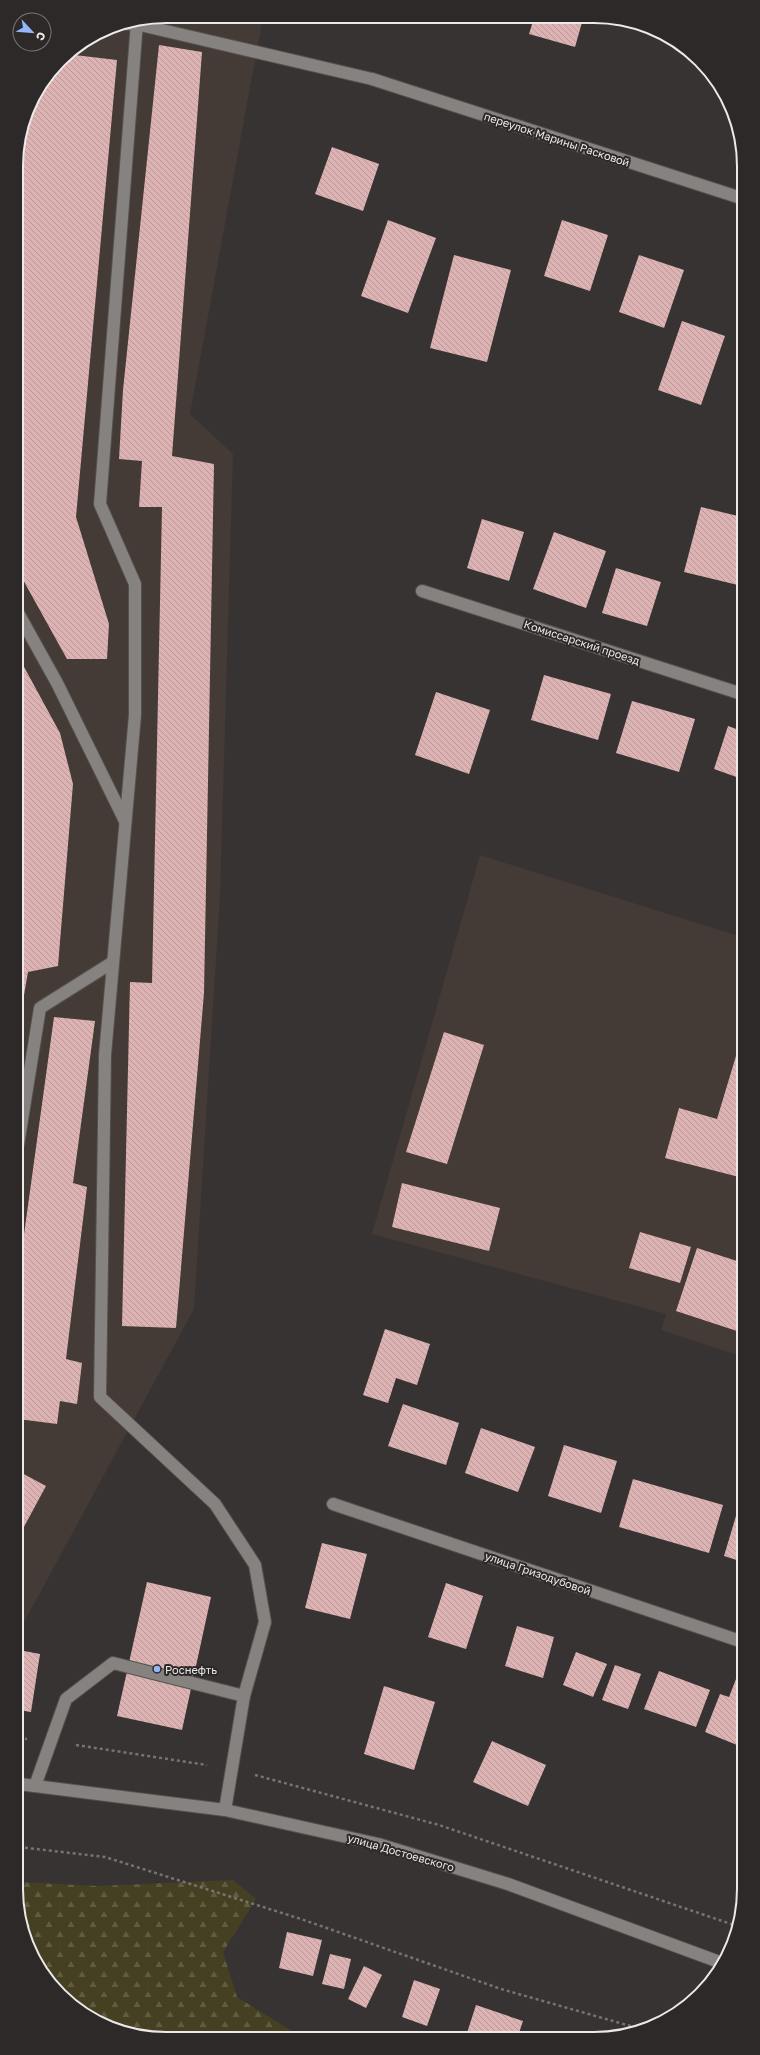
<svg xmlns="http://www.w3.org/2000/svg" width="760" height="2055" viewBox="0 0 760 2055" font-family="'Golos Text',sans-serif">
<style>
.built{fill:#443a36}
.forest{fill:url(#forest-firs)}
.building{fill:url(#building-back-hatch)}
.lines{fill:none;stroke-linecap:round;stroke-linejoin:round}
.service-casing{stroke:#54514f;stroke-width:14}
.minor-casing{stroke:#54514f;stroke-width:14}
.secondary-casing{stroke:#54514f;stroke-width:14}
.path{stroke:#777372;stroke-width:2.5;stroke-dasharray:3 3;stroke-linecap:butt}
.service{stroke:#868280;stroke-width:12}
.minor{stroke:#868280;stroke-width:12}
.secondary{stroke:#868280;stroke-width:12}
.poi-dot{fill:#92b7fd;stroke:#2d2928;stroke-width:1.5}
.labels{text-anchor:middle;dominant-baseline:central;stroke-width:4;stroke-linejoin:round;paint-order:stroke}
.street-label{font-size:11px;fill:#ece9e8;stroke:#2d2928}
.poi-label{font-size:11px;fill:#ece9e8;stroke:#2d2928;text-anchor:start}
.rim{fill:none;stroke:#ece9e8;stroke-width:2}
</style>
<defs>
<pattern id="forest-firs" width="22" height="20" patternUnits="userSpaceOnUse"><rect width="22" height="20" fill="#454021"/><path d="M5 1l3.5 6h-7zM16 11l3.5 6h-7z" fill="#605c41"/></pattern>
<pattern id="building-back-hatch" width="6" height="6" patternUnits="userSpaceOnUse"><rect width="6" height="6" fill="#dcb2b3"/><path d="M-1 5l2 2M0 0l6 6M5-1l2 2" fill="none" stroke="#b79798"/></pattern>
</defs>
<rect width="100%" height="100%" fill="#373332"/>
<g class="built">
<polygon points="166,16 263,17 190,414 233,454 220,897 194,1309 21,1628 19,1628 16,156 32,99 67,53 109,27"/>
<polygon points="480,855 742,937 743,1357 661,1330 666,1314 372,1234"/>
</g>
<polygon class="forest" points="233,1880 256,1899 223,1952 237,1997 300,2036 137,2036 99,2023 60,1995 36,1964 19,1919 19,1882 98,1886"/>
<g class="building">
<polygon points="534,18 583,19 575,47 529,34"/>
<polygon points="159,45 202,52 172,456 214,464 204,993 176,1328 122,1326 130,982 152,983 162,507 139,507 142,461 119,459 123,390"/>
<polygon points="66,54 117,60 76,517 109,624 107,659 67,659 17,569 16,211 27,117 32,99"/>
<polygon points="332,147 379,164 363,211 315,194"/>
<polygon points="388,220 436,238 408,313 361,296"/>
<polygon points="562,220 608,235 590,291 544,276"/>
<polygon points="454,255 511,270 487,362 430,348"/>
<polygon points="639,255 684,270 664,328 619,312"/>
<polygon points="682,321 725,336 701,405 658,390"/>
<polygon points="701,507 742,517 742,586 684,572"/>
<polygon points="482,519 524,532 509,581 467,568"/>
<polygon points="554,532 606,551 586,608 533,589"/>
<polygon points="616,568 661,582 647,626 602,613"/>
<polygon points="17,654 60,733 73,784 58,966 28,972 18,1030"/>
<polygon points="544,675 611,694 598,740 531,720"/>
<polygon points="436,692 490,710 469,774 415,755"/>
<polygon points="632,701 695,719 679,772 616,753"/>
<polygon points="728,726 742,731 742,779 714,769"/>
<polygon points="54,1017 95,1021 73,1183 87,1187 66,1359 82,1363 77,1404 60,1401 57,1424 18,1419 18,1278"/>
<polygon points="444,1032 484,1045 447,1164 406,1152"/>
<polygon points="742,1036 743,1178 665,1158 679,1108 717,1119"/>
<polygon points="402,1183 500,1208 489,1251 392,1227"/>
<polygon points="640,1232 691,1247 680,1283 629,1268"/>
<polygon points="697,1248 743,1263 743,1333 676,1311"/>
<polygon points="385,1329 430,1344 417,1385 396,1378 388,1403 363,1395"/>
<polygon points="403,1404 459,1423 446,1465 388,1446"/>
<polygon points="481,1428 535,1447 518,1492 465,1473"/>
<polygon points="564,1445 617,1461 601,1513 548,1496"/>
<polygon points="18,1471 46,1486 18,1538"/>
<polygon points="633,1479 723,1505 709,1553 619,1527"/>
<polygon points="736,1516 743,1518 743,1562 724,1556"/>
<polygon points="322,1543 367,1554 350,1619 305,1608"/>
<polygon points="147,1582 211,1597 182,1730 117,1716"/>
<polygon points="446,1583 483,1596 466,1649 428,1637"/>
<polygon points="517,1626 554,1637 543,1678 505,1666"/>
<polygon points="19,1650 40,1654 31,1712 19,1710"/>
<polygon points="576,1652 607,1664 593,1697 563,1685"/>
<polygon points="615,1665 641,1674 628,1709 602,1700"/>
<polygon points="659,1671 710,1690 696,1727 644,1709"/>
<polygon points="738,1674 743,1676 743,1727 737,1745 705,1732 720,1694 729,1697"/>
<polygon points="384,1686 435,1702 414,1770 364,1754"/>
<polygon points="492,1741 546,1765 528,1806 473,1782"/>
<polygon points="287,1932 322,1940 313,1976 279,1968"/>
<polygon points="330,1954 351,1959 344,1989 322,1984"/>
<polygon points="364,1966 382,1975 366,2008 348,1999"/>
<polygon points="414,1980 440,1989 427,2026 402,2017"/>
<polygon points="476,2005 523,2021 518,2036 466,2036"/>
</g>
<g class="lines">
<defs>
<g id="service">
<polyline points="137,22 100,504 135,584 135,715 105,1055 100,1397 215,1504 255,1565 265,1622 244,1696 225,1810"/>
<polyline points="126,24 136,24 372,79"/>
<polyline points="17,611 57,683 125,821"/>
<polyline points="18,1145 40,1008 113,962"/>
<polyline points="35,1786 66,1699 113,1663 244,1696"/>
</g>
<g id="minor">
<polyline points="372,79 741,198"/>
<polyline points="422,591 742,694"/>
<polyline points="333,1504 743,1642"/>
</g>
<polyline id="secondary" points="19,1784 225,1810 378,1844 508,1884 722,1963"/>
</defs>
<use href="#service" class="service-casing"/>
<use href="#minor" class="minor-casing"/>
<use href="#secondary" class="secondary-casing"/>
<g class="path">
<polyline points="19,1738 27,1739"/>
<polyline points="76,1745 207,1765"/>
<polyline points="255,1775 439,1825 737,1926"/>
<polyline points="19,1847 105,1857 301,1919 501,1989 641,2029"/>
</g>
<use href="#service" class="service"/>
<use href="#minor" class="minor"/>
<use href="#secondary" class="secondary"/>
</g>
<circle class="poi-dot" cx="157" cy="1669" r="4"/>
<g class="labels">
<g class="street-label">
<text transform="translate(557 139) rotate(18)">переулок Марины Расковой</text>
<text transform="translate(582 642) rotate(18)">Комиссарский проезд</text>
<text transform="translate(538 1573) rotate(19)">улица Гризодубовой</text>
<text transform="translate(401 1852) rotate(16)">улица Достоевского</text>
</g>
<g class="poi-label">
<text x="165" y="1669">Роснефть</text>
</g>
</g>
<path d="M0 0H760V2055H0ZM166 23H594A143 143 0 0 1 737 166V1889A143 143 0 0 1 594 2032H166A143 143 0 0 1 23 1889V166A143 143 0 0 1 166 23Z" fill="#2d2928" fill-rule="evenodd"/>
<path class="rim" d="M166 23H594A143 143 0 0 1 737 166V1889A143 143 0 0 1 594 2032H166A143 143 0 0 1 23 1889V166A143 143 0 0 1 166 23Z"/>
<g transform="translate(32 32) rotate(116)"><circle r="19" fill="#2d2928" stroke="#797675"/>
<path d="M0-3L7 15L0 10L-7 15Z" fill="#92b7fd"/>
<text y="-6" font-size="11" font-weight="bold" text-anchor="middle" fill="#ece9e8">С</text>
</g>
</svg>
